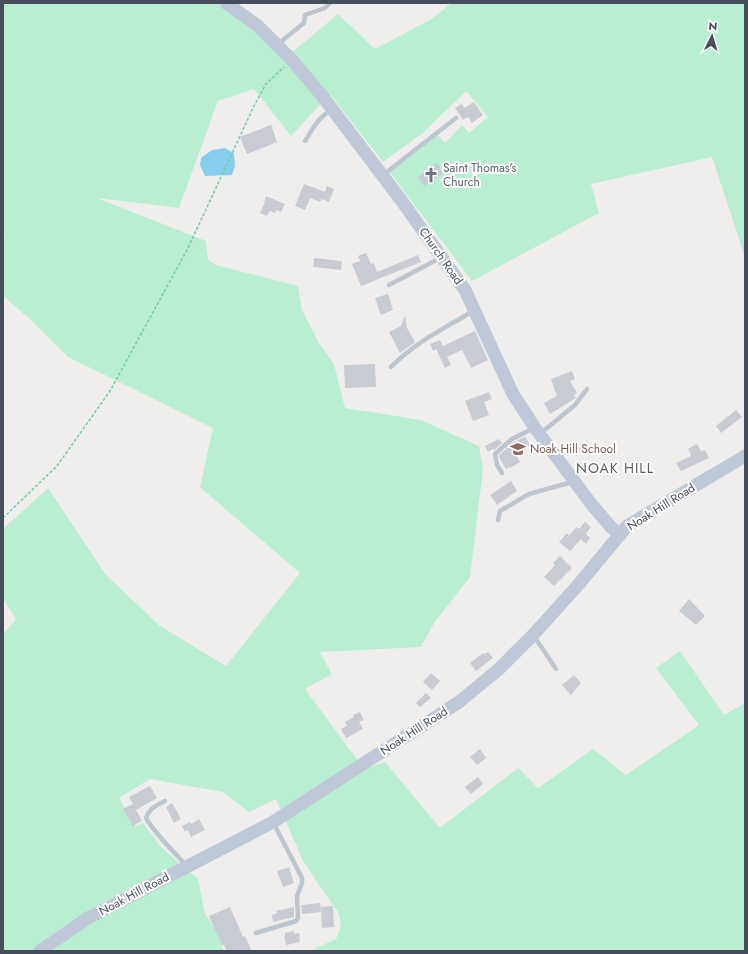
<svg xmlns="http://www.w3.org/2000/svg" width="748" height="954" viewBox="0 0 748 954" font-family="Jost,sans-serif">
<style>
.green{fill:#baeed3}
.water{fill:#87ceec}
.building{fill:#c9cbd3}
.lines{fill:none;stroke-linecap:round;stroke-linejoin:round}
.path{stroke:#72cca8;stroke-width:1.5;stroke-dasharray:3 2;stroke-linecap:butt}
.lane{stroke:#bdc6cf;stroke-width:4.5}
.secondary{stroke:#bfc8d6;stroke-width:13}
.labels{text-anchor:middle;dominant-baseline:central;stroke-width:4;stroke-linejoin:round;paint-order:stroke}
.worship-label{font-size:12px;fill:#5b616d;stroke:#fff;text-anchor:start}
.street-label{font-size:12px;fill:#454e5a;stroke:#fff}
.education-label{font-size:12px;fill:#785e54;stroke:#fff;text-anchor:start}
.quarter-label{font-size:14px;letter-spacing:1px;fill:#5a5d62;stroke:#fff}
</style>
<rect width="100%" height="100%" fill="#f0eded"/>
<polygon class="green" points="3,3 218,3 253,29 284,59 338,14 375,49 430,20 452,3 745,3 745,257 712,157 591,184 599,213 472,281 388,170 437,134 445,143 462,125 469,133 488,117 466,91 424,132 383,162 330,94 291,136 254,89 218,101 179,208 97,198 206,241 208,260 216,265 298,286 302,310 319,343 334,364 345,408 421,420 479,446 483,470 470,577 434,623 421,647 320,652 332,674 305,689 364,769 385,762 440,828 518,768 538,788 593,749 626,775 699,725 656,668 680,651 724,715 745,703 745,951 310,951 336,939 341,926 339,914 303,861 276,799 249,812 223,792 150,779 119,798 135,826 143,823 161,847 198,879 205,914 216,930 224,951 3,951 3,635 16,619 3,599 3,529 48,488 106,575 160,626 226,666 300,573 200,487 213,428 68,357 30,319 3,296 3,244 5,238 3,237"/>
<polygon class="water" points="225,148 234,153 235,166 232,175 205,176 200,165 201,158 212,150"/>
<g class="building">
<polygon points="474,102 483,115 472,123 468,117 463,120 455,108 462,104 464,108"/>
<polygon points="271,125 277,142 247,154 240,137"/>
<polygon points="437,163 444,173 424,186 418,177"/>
<polygon points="304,184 325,192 327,186 334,189 329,202 322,199 320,202 310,198 305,210 295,206"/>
<polygon points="266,196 285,204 281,212 276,210 275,213 270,211 267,216 260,213 265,202 264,202"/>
<polygon points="366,253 371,264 374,263 377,272 418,255 421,262 361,286 352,264 360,261 358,256"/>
<polygon points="314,258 342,261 341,270 313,267"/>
<polygon points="388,294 393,310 381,315 375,298"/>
<polygon points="405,315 407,328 415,342 400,353 389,332 401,326"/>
<polygon points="475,331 488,360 471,368 462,350 447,357 451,365 445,368 436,349 433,351 430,344 440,340 443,346"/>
<polygon points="375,364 376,387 345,388 344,365"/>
<polygon points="572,371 575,379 570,381 577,393 574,395 576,398 550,414 544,403 557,396 551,379"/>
<polygon points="489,392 492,399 484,402 489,415 473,421 465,401"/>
<polygon points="736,410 742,417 721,433 716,426"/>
<polygon points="525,437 531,445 516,455 520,462 510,468 509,467 506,469 500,459 499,455 514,442"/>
<polygon points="499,439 502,443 494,450 493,449 488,452 485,446"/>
<polygon points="697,444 701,451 705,450 709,458 681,471 676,463 691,456 688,449"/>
<polygon points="511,481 517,491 497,505 490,495"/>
<polygon points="585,522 591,527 586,534 590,538 586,544 581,539 570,551 559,542 567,533 569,536 576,527 579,529"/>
<polygon points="560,556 572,568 554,586 544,577 555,565 553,563"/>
<polygon points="689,599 705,616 696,625 679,611"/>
<polygon points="488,652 493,658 476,671 470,663 483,653 484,654"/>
<polygon points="431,673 440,681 432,690 423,682"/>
<polygon points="574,675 581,683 571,695 562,685"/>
<polygon points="426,693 431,698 420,707 416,703"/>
<polygon points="360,712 364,720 359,722 363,729 346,738 341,729 347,726 345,722 354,717 353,715"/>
<polygon points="480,749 486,758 477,765 470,757"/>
<polygon points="478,777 483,784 471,794 465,787"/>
<polygon points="150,786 157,798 136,810 142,821 133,826 123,809 133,804 129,797"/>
<polygon points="172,803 181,819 174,823 166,807"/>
<polygon points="199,819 205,830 191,837 188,830 185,832 182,826 190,822 191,824"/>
<polygon points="289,867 294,883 283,887 277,871"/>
<polygon points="320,903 321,912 302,914 301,905"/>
<polygon points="333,906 334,927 322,928 321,907"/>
<polygon points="230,907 243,937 245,936 252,951 227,951 224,945 222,945 209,916"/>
<polygon points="294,907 294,917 273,922 272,915 277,913 276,911"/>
<polygon points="294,931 294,934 299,933 300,942 286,945 284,936 285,936 285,933"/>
</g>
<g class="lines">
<polyline class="path" points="3,518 57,466 110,391 188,248 254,106 266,84 284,67"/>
<g class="lane">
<polyline points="278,44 304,23 305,15 325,8 330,3"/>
<path d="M305,141C314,127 317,119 332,109"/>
<polyline points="383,175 456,118"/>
<polyline points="389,285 440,258"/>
<path d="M391,367C417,341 442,330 473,311"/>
<polyline points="541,433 575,405 587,389"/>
<polyline points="502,473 497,465 495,454 512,439 534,428"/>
<polyline points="498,520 500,511 529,494 572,482"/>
<polyline points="534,636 556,669"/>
<path d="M165,801C156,806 149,808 146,818C157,836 172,850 186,865"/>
<polyline points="256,933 296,921 298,918 297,896 302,883 302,878 274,824"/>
</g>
<g class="secondary">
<polyline points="226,3 258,26 292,60 323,97 401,200 465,290 513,394 535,428 592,505 611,527 620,535"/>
<polyline points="40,951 88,918 273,822 459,702 499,669 533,635 579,584 627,526 745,456"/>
</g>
</g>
<defs>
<symbol id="church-bare" viewBox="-9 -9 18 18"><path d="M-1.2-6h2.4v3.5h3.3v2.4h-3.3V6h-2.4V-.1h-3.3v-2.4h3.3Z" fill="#6b7280" stroke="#fff" stroke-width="2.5" paint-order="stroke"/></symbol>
<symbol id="school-bare" viewBox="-9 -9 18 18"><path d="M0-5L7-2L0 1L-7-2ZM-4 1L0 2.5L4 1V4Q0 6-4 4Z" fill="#8d6e63" stroke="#fff" stroke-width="2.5" paint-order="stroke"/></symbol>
</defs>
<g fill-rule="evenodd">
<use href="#church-bare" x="420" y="164" width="22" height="22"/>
<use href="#school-bare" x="507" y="438" width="22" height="22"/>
</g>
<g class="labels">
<g class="worship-label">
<text x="443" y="168">Saint Thomas's<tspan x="443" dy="14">Church</tspan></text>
</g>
<g class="street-label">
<text transform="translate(441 256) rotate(55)">Church Road</text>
<text transform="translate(661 507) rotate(-32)">Noak Hill Road</text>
<text transform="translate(414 731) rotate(-33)">Noak Hill Road</text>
<text transform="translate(134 894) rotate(-28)">Noak Hill Road</text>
</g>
<g class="education-label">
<text x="530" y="449">Noak Hill School</text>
</g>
<g class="quarter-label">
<text x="615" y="468">NOAK HILL</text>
</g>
</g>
<rect width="748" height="954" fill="none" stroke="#454e5a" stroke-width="8"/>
<g transform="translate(712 36) rotate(5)" stroke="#ffffff" stroke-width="3" paint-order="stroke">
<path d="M0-3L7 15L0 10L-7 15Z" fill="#454e5a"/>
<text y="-6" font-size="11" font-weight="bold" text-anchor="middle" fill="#454e5a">N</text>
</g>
</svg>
